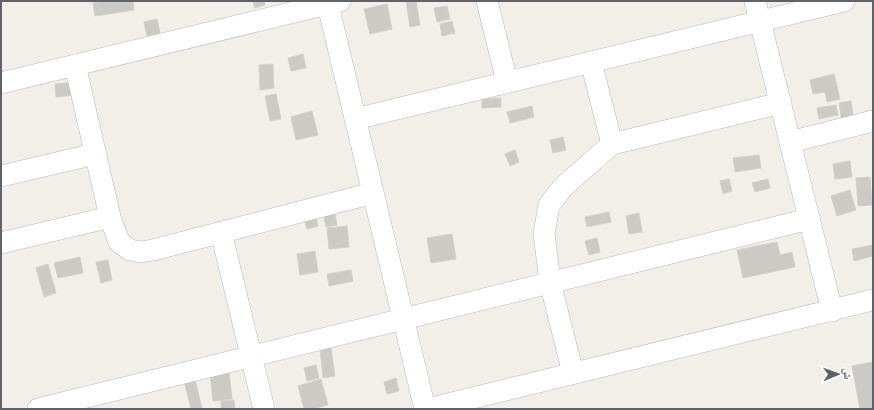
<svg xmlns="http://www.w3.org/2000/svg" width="874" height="410" viewBox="0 0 874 410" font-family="Signika,'Noto Naskh Arabic',sans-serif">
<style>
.building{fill:#cccac5;stroke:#d6d1c6}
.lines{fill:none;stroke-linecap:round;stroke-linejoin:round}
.street-casing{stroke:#b5b8bc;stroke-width:22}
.street{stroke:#fff;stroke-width:21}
</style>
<rect width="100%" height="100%" fill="#f1efe8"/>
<g class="building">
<polygon points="106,1 133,1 134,10 95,16 93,3"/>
<polygon points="253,1 264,1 265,5 255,8"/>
<polygon points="406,1 416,1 420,25 410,27"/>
<polygon points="387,4 392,29 370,34 364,9"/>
<polygon points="447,6 450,19 437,22 434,8"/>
<polygon points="157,19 160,33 147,36 144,22"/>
<polygon points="452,21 455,33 442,36 440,24"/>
<polygon points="303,54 306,68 291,71 288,58"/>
<polygon points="273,64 274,88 260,90 259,65"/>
<polygon points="834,74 840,99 827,102 825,92 813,94 810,80"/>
<polygon points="75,82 76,95 56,97 55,84"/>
<polygon points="276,94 281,119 270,121 265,96"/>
<polygon points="501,98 501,107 482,108 482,99"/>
<polygon points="851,101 855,128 843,130 839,103"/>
<polygon points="836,105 838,115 819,119 817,108"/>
<polygon points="532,106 534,117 510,123 507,112"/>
<polygon points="312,111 318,135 296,140 291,117"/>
<polygon points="563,137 566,150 553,153 550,140"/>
<polygon points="515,150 519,162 510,166 505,154"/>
<polygon points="759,155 761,168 735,172 733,158"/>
<polygon points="850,161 852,177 835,179 833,164"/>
<polygon points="870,177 872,205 858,206 856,178"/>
<polygon points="729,179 732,191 723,194 720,181"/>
<polygon points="768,179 770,188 755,192 752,183"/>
<polygon points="850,190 856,210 837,216 831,196"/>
<polygon points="312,201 318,226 307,229 300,205"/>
<polygon points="609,212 611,222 587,227 585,217"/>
<polygon points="639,213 642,232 629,234 626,216"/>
<polygon points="335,214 337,225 326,227 324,216"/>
<polygon points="347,226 349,247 329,249 327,228"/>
<polygon points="452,234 456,259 431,263 427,238"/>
<polygon points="597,238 600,252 589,255 585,241"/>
<polygon points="777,242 780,255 792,252 795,267 743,278 737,250"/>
<polygon points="873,245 873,256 854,261 852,249"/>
<polygon points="315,251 318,272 300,275 297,254"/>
<polygon points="80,257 83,273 58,278 54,263"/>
<polygon points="108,260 112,280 101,283 96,262"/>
<polygon points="48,264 56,293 44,297 36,268"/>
<polygon points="351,270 353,281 329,286 327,274"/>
<polygon points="331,348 335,376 323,378 320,349"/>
<polygon points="872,362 873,409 860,409 852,366"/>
<polygon points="316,365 319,378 307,381 304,368"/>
<polygon points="229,372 232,399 213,401 210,373"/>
<polygon points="396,378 399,391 387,394 384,382"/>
<polygon points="195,379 202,409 191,409 184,381"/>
<polygon points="321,379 328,405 313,409 304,409 298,386"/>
<polygon points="234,400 235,409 221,409 221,401"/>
</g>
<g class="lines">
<defs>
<g id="street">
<polyline points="327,1 425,409"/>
<polyline points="487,1 507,82"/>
<polyline points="755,1 832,311"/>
<polyline points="591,62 612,144"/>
<polyline points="75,65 110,217 119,242 130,250 141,252 153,250 373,193"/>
<polyline points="1,83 340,1"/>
<polyline points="355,119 844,1"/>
<polyline points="790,142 873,121"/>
<polyline points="1,176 95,154"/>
<polyline points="221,232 264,409"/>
<polyline points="1,243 110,217"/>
<polyline points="573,373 550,282 544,234 549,205 563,187 612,144 781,103"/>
<polyline points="38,409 809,219"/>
<polyline points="428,409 873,300"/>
</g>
</defs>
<use href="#street" class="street-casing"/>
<use href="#street" class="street"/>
</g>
<rect width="874" height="410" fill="none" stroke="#5f6368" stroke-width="4"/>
<g transform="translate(838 374) rotate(88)" stroke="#ffffff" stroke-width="3" paint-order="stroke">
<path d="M0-3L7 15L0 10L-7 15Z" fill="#5f6368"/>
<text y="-6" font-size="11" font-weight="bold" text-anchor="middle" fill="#5f6368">ش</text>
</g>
</svg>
